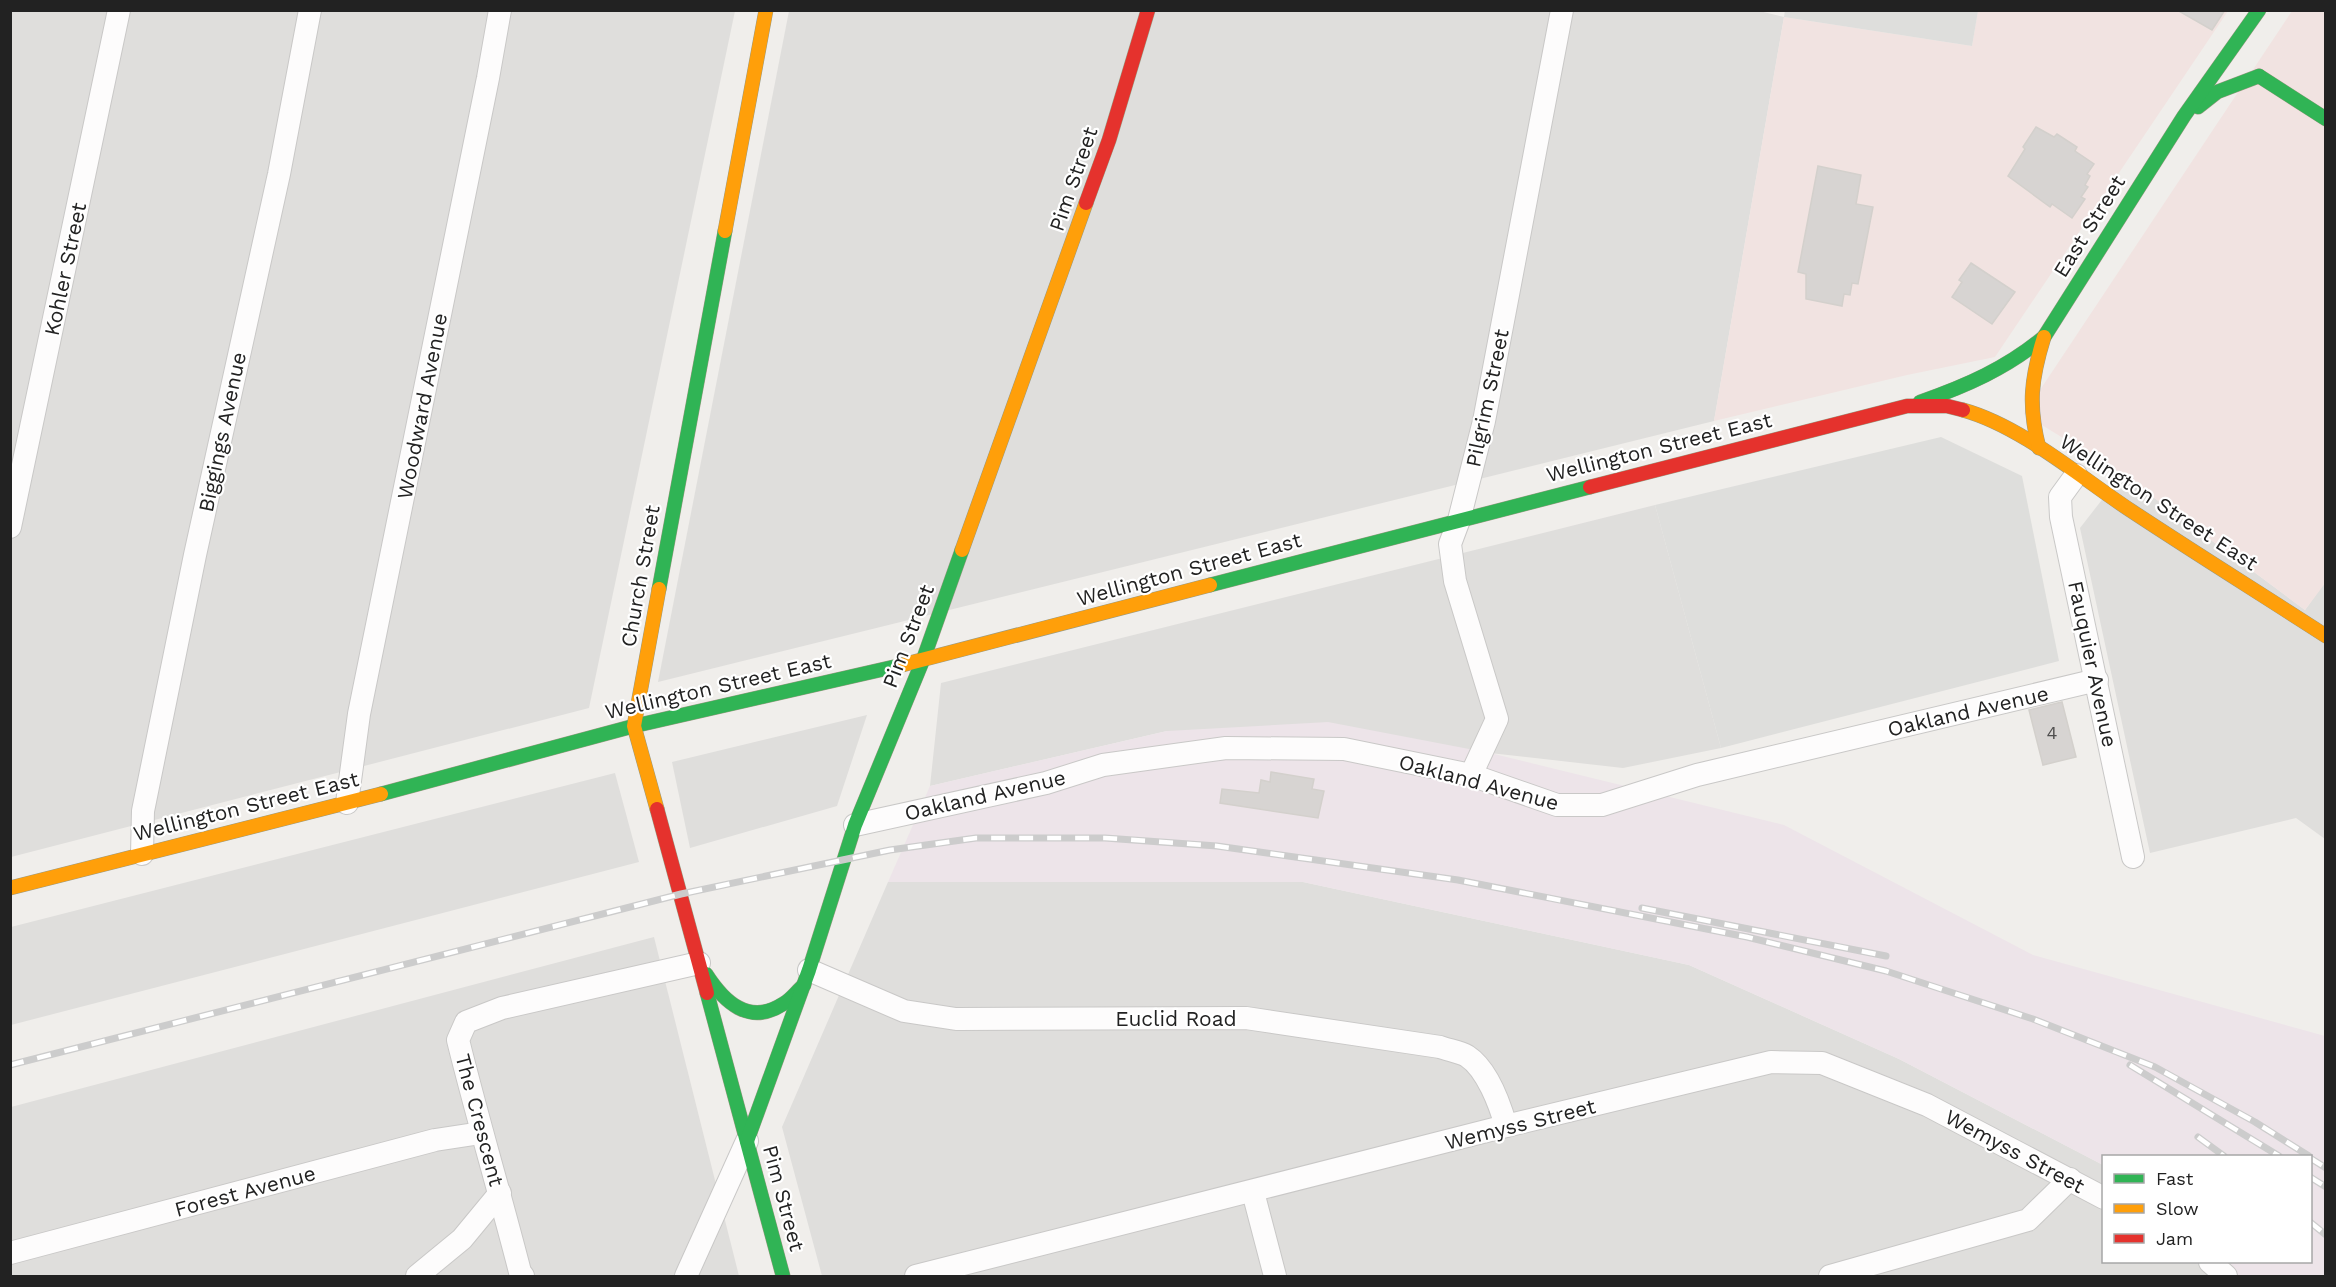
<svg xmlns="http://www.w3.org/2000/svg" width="2336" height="1287" viewBox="0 0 2336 1287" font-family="'Work Sans',sans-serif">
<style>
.residential{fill:#dfdedc}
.commercial{fill:#f1e3e1}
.industrial{fill:#ede4e9}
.religious{fill:#dededc}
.building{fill:#d7d4d2;stroke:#d3d0cc;stroke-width:1.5}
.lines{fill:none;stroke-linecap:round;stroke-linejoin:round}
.street-casing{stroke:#c9c8c7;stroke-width:24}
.fast-casing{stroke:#999a82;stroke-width:15}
.slow-casing{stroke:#999a82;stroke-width:15}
.jam-casing{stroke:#999a82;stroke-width:15}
.street{stroke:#fdfcfc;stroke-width:22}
.fast{stroke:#30b455;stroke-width:14}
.slow{stroke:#ff9f0a;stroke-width:14}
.jam{stroke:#e5322d;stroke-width:14}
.rail-casing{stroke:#ccc;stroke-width:7}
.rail{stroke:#fff;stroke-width:4.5;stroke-dasharray:14;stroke-linecap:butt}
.labels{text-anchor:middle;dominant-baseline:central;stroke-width:4.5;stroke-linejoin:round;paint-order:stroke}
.number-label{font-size:18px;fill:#4f4e4e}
.street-label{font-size:21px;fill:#222;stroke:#fff}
</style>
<rect width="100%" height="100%" fill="#f0eeeb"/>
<g class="residential">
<polygon points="1755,10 1784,17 1714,421 658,682 789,11"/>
<polygon points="11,11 735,11 589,708 11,857"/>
<polygon points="2122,474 2305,610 2325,582 2325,839 2296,818 2150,853 2080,528"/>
<polygon points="1655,505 1721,748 1623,768 1490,753 1167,731 930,786 941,683"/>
<polygon points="867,715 837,806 690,848 672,762"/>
<polygon points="615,773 639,862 11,1025 11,927"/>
<polygon points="888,882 1303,882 1689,965 1899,1059 2103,1165 2104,1262 2225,1262 2239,1276 822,1276 782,1127"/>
<polygon points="654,937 739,1276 11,1276 11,1107"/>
</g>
<g class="commercial">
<polygon points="1978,11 2228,11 1995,357 1907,375 1714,421 1784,17 1972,46"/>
<polygon points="2292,11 2325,11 2326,582 2305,610 2122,474 2024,414"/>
</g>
<polygon class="industrial" points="1328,722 1490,753 1784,825 2033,955 2325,1036 2325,1276 2239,1276 2225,1262 2310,1262 2310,1156 2104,1156 2103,1165 1899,1059 1689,965 1303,882 888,882 930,786 1167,731"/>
<g class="religious">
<polygon points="1785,10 1978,10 1978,11 1972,46 1784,17"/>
<polygon points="1941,437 2022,476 2059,661 1721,748 1655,505"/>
</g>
<g class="building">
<polygon points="2177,10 2225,10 2212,30"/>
<polygon points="2036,127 2054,137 2057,134 2077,147 2075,151 2094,164 2087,174 2090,176 2085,185 2088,187 2081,197 2085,199 2072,218 2052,204 2050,207 2008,176 2025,149 2023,147"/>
<polygon points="1818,166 1861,175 1856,204 1873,207 1858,284 1852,283 1850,295 1844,294 1842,306 1806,299 1806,274 1798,272"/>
<polygon points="1971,263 2015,292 1992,324 1952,297 1962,282 1959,280"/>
<polygon points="2062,702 2076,757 2043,765 2029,710"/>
<polygon points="1271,772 1314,779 1312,789 1324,791 1318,818 1220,803 1222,789 1259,793 1261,780 1270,782"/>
</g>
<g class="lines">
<defs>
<g id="street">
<polyline points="2076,475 2060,497 2061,517 2133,857"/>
<polyline points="10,527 119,10"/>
<polyline points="1471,775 1497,719 1455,581 1450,544 1459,520 1484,421 1562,10"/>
<polyline points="347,803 359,714 488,78 500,10"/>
<polyline points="855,825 1046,783 1103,765 1226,748 1344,749 1471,775 1557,805 1602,805 1697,775 2097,680"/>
<polyline points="142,854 143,811 195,555 279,174 310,10"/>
<path d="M809,970L904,1011L956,1019L1246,1018L1440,1047C1448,1050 1460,1052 1467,1056C1487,1069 1500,1105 1506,1126"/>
<polyline points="1253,1192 1275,1276"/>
<polyline points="10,1253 435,1140 481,1133"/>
<polyline points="2210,1262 2226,1276"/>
<polyline points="417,1276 462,1239 500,1193"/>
<path d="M523,1276L520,1272C500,1194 477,1117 458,1040L466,1022L502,1008L699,963"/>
<polyline points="686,1276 747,1141"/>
<polyline points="916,1276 1506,1126 1771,1062 1822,1063 1927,1105 2104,1198"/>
<polyline points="1830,1276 2028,1220 2070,1179"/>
</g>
<g id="fast">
<polyline points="2259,76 2326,119"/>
<polyline points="2198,107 2217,92 2259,76"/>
<path d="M1920,402C1966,386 2007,368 2044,337L2184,116L2259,10"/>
<polyline points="1210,585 1590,487"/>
<polyline points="659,589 725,231"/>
<polyline points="381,794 634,726 902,665"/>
<path d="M706,974C724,1002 749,1026 783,1004C791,1000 797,991 804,985"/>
<polyline points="707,993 783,1276"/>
<polyline points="747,1141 809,970 855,825 923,660 962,550"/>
</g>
<g id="slow">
<polyline points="725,231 766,10"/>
<path d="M1963,410C2021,426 2080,477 2130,510C2195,553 2261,594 2326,636"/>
<path d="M2039,448C2028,405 2031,379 2044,337"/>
<polyline points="962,550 1086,203"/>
<polyline points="902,665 1210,585"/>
<polyline points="657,809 634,726 659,589"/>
<polyline points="10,888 381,794"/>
</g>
<g id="jam">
<polyline points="1086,203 1109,140 1148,10"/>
<polyline points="1590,487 1907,406 1947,406 1963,410"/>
<polyline points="657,809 707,993"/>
</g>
</defs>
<use href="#street" class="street-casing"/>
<use href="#fast" class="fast-casing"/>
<use href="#slow" class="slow-casing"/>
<use href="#jam" class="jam-casing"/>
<use href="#street" class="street"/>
<use href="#fast" class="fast"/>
<use href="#slow" class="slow"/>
<use href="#jam" class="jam"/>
<defs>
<g id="rail">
<polyline points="1642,908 1886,956"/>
<polyline points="10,1065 681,894 890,850 976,838 1105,838 1217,846 1458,880 1747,937 1886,971 2033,1019 2155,1067 2255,1122 2309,1156"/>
<polyline points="2130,1065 2279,1156"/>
<polyline points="2198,1137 2224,1156"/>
<polyline points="2310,1158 2326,1168"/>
<polyline points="2310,1177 2326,1187"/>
<polyline points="2310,1222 2326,1235"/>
</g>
</defs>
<use href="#rail" class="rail-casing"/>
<use href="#rail" class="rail"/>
</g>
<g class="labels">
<g class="number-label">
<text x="2052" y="732">4</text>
</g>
<g class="street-label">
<text transform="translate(1073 179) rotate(-71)">Pim Street</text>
<text transform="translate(2089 226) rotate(-58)">East Street</text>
<text transform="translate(65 269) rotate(-78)">Kohler Street</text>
<text transform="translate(1487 398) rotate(-78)">Pilgrim Street</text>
<text transform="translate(422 406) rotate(-79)">Woodward Avenue</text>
<text transform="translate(222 432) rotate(-78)">Biggings Avenue</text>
<text transform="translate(1659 447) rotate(-14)">Wellington Street East</text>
<text transform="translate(2159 502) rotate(33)">Wellington Street East</text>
<text transform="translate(1189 569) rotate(-15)">Wellington Street East</text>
<text transform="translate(640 576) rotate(-80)">Church Street</text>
<text transform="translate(908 636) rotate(-69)">Pim Street</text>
<text transform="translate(2093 664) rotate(78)">Fauquier Avenue</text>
<text transform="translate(718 686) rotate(-13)">Wellington Street East</text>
<text transform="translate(1968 711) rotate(-13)">Oakland Avenue</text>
<text transform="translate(1479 782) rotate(15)">Oakland Avenue</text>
<text transform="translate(985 795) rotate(-13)">Oakland Avenue</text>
<text transform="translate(246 806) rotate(-14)">Wellington Street East</text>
<text x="1176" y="1018">Euclid Road</text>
<text transform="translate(480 1120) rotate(75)">The Crescent</text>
<text transform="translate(1520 1124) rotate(-14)">Wemyss Street</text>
<text transform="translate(2015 1151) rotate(28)">Wemyss Street</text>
<text transform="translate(245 1191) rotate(-15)">Forest Avenue</text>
<text transform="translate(784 1198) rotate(75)">Pim Street</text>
</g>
</g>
<rect width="2336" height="1287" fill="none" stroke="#222222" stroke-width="24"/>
<rect x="2102" y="1155" width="210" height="108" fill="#ffffff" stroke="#a7a7a7" stroke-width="1.5"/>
<rect x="2114" y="1174" width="30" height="9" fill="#30b455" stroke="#a7a7a7" stroke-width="1.5"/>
<text x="2156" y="1185" font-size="18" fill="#222222">Fast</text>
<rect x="2114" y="1204" width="30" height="9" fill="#ff9f0a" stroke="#a7a7a7" stroke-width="1.5"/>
<text x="2156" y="1215" font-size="18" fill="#222222">Slow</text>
<rect x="2114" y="1234" width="30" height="9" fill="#e5322d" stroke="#a7a7a7" stroke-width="1.5"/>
<text x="2156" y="1245" font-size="18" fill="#222222">Jam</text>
</svg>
